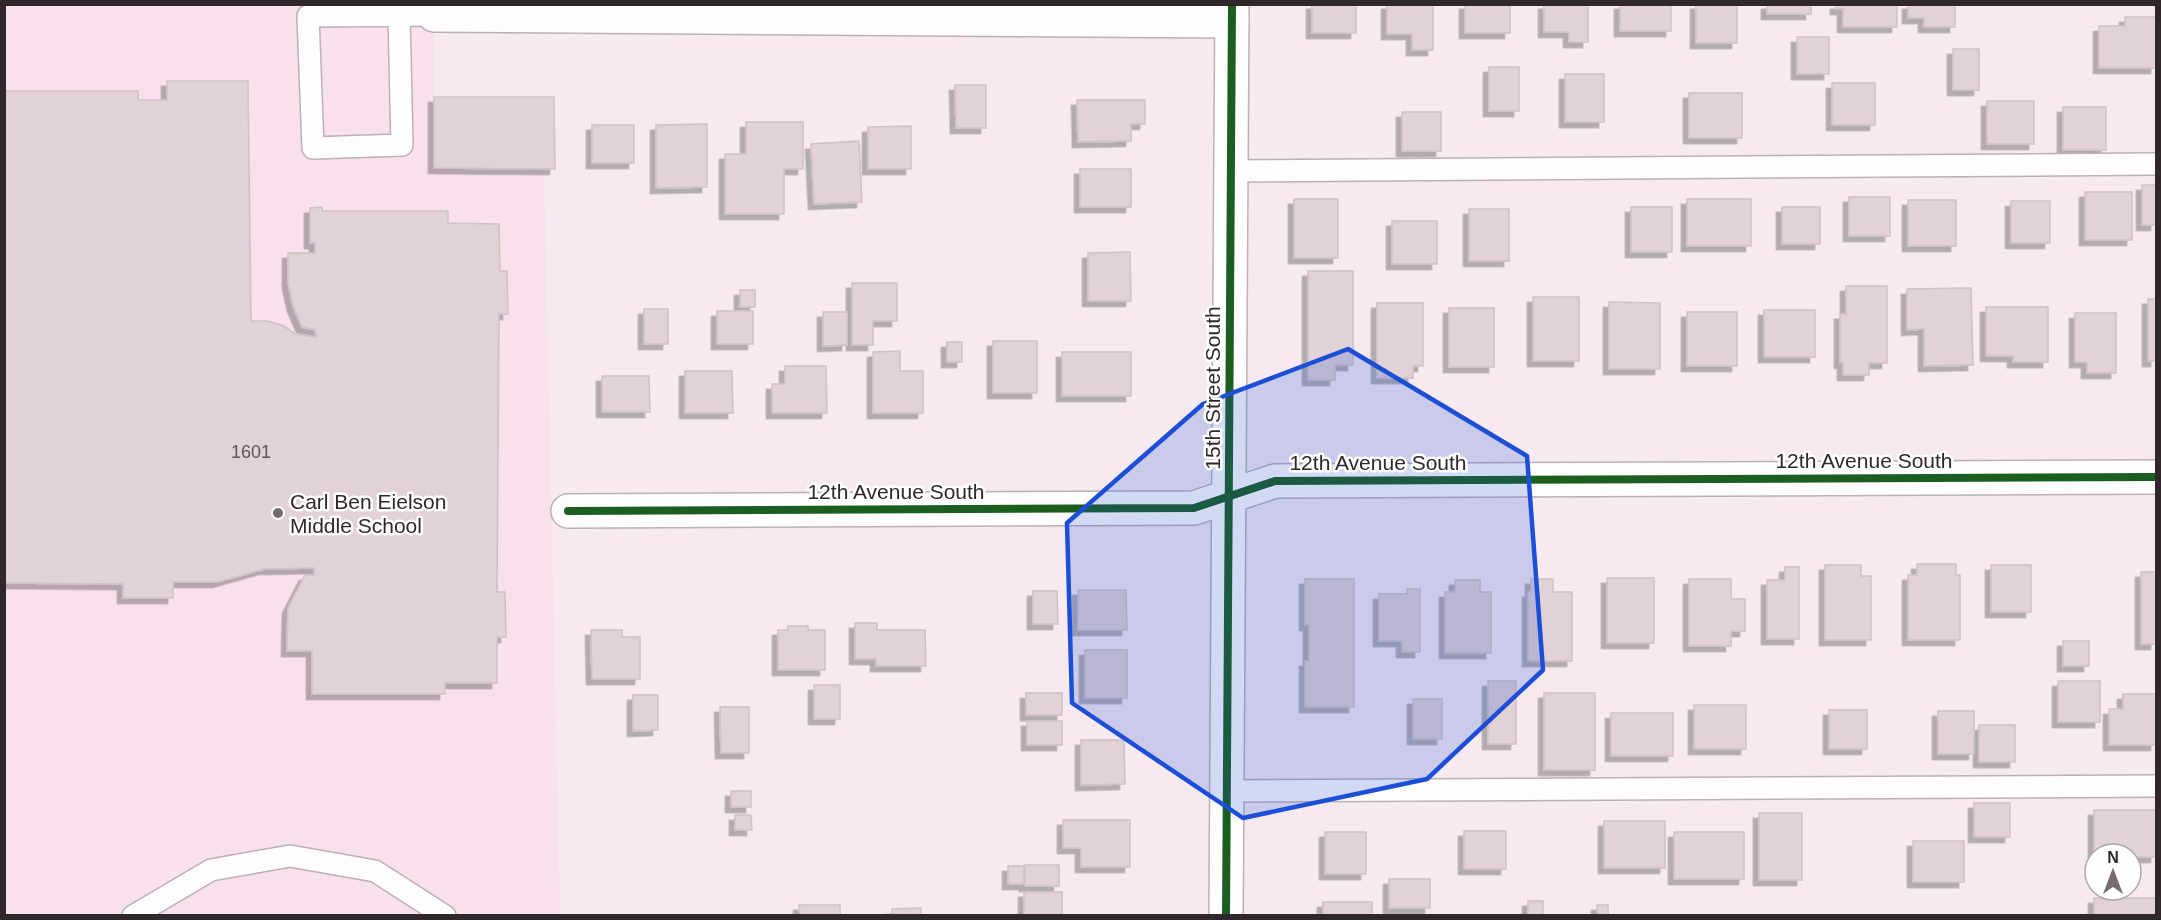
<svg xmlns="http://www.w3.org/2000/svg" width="2161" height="920" viewBox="0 0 2161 920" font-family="Helvetica,sans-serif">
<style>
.built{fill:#f8e0ed}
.building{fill:#e2d1d5;stroke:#cdc2c6;stroke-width:1.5;filter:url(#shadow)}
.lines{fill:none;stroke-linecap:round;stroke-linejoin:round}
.lane-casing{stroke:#bcb1b7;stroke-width:24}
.street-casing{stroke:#bcb1b7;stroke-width:36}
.lane{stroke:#fefcfd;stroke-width:21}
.street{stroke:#fefcfd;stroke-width:33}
.cycleway-casing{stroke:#fff;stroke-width:11}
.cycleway{stroke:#1b5e20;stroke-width:8}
.marked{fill:#1d4ed8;fill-opacity:0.2;stroke:#1d4ed8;stroke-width:4.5;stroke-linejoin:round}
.poi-dot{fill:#756b71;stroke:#fff;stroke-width:2}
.labels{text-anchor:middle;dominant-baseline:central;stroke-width:5;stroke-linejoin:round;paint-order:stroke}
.number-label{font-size:18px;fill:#5f5459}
.street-label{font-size:21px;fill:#30272c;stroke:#fff}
.poi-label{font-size:21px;fill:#30272c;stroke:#fff;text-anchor:start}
</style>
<defs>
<filter id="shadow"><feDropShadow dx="-5.5" dy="5.5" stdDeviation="0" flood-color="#0004"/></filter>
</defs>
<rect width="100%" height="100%" fill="#f6e9f0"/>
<polygon class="built" points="5,5 434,5 434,168 544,169 560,915 5,916"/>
<g class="building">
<rect x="1312" y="4" width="44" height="29"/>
<polygon points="1387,4 1433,4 1433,50 1412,50 1412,34 1387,34"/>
<rect x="1465" y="4" width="45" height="29"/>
<polygon points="1544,4 1588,4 1588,42 1569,42 1569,32 1544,32"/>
<rect x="1620" y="4" width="51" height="27"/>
<rect x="1696" y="4" width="41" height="39"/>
<rect x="1767" y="4" width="44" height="10"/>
<polygon points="1836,4 1897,4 1897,27 1843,27 1843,9 1836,9"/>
<polygon points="1908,4 1955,4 1955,27 1924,27 1924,18 1908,18"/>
<polygon points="2125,17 2156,17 2156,68 2099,68 2099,26 2125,26"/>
<rect x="1797" y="37" width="32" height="37"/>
<rect x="1953" y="49" width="26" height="41"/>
<rect x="1489" y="67" width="30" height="44"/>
<rect x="1565" y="74" width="39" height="48"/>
<polygon points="167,81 248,81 251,321 268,321 284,326 295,334 316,337 315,330 302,327 293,306 288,283 288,253 315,253 315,243 310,243 310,208 322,207 322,211 448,211 448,223 499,224 500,271 507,271 508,314 499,314 497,592 505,592 506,637 497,637 497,683 445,683 445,694 312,694 312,651 287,651 288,608 305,575 314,575 314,568 264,569 218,582 173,582 173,598 123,598 123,584 4,583 4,91 138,91 138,100 167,100"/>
<rect x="1832" y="83" width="43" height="42"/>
<polygon points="955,85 986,85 986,128 956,128"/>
<rect x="1689" y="93" width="53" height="45"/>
<polygon points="434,97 554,97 555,169 434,168"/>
<polygon points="1077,100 1145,100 1145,124 1131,124 1131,141 1078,142"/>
<rect x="1987" y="101" width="47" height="43"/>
<rect x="2063" y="107" width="43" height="43"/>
<rect x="1402" y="112" width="39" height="39"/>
<polygon points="746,122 803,122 803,169 784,169 784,214 725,214 725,154 746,154"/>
<polygon points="707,124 707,187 656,188 656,125"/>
<rect x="592" y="125" width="42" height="38"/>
<polygon points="911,126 911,169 868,169 868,127"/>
<polygon points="859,141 862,202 814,204 811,144"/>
<rect x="1080" y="169" width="51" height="38"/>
<rect x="2142" y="185" width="14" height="40"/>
<rect x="2085" y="192" width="47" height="48"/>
<rect x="1849" y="197" width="41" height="39"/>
<rect x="1294" y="199" width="44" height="59"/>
<rect x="1687" y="199" width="64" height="47"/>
<rect x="1908" y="200" width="48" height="46"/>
<rect x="2011" y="201" width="39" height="42"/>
<rect x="1631" y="207" width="41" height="45"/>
<rect x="1782" y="207" width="38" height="37"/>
<rect x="1469" y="209" width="40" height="52"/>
<rect x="1392" y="221" width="45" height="43"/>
<polygon points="1130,252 1131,301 1088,301 1088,253"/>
<polygon points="1308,271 1353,271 1353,365 1335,365 1335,380 1308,380"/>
<polygon points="852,283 897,283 897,321 873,321 873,345 852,345"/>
<polygon points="1846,286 1887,286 1887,363 1869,363 1869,375 1843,375 1843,363 1840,363 1840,314 1846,314"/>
<polygon points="1971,288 1973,365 1924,366 1924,329 1907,330 1907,289"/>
<rect x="740" y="290" width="15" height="17"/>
<rect x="1533" y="297" width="46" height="64"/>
<rect x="2148" y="299" width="8" height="62"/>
<polygon points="1609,302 1660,303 1660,369 1609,369"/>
<polygon points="1377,303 1423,303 1423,366 1413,366 1413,378 1377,378"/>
<polygon points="1986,307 2048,307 2048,362 2013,362 2013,356 1986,356"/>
<rect x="1449" y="308" width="45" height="59"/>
<rect x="644" y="309" width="24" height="35"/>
<rect x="1764" y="310" width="51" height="47"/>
<rect x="717" y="311" width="36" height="33"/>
<polygon points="823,312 847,312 847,345 823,346"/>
<rect x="1687" y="312" width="50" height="54"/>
<polygon points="2075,313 2116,313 2116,373 2087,373 2087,362 2075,362"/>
<rect x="993" y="341" width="44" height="52"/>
<rect x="947" y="342" width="15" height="20"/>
<polygon points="900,351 900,371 923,371 923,413 873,413 873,352"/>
<rect x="1062" y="352" width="69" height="44"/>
<polygon points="785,366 826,366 827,413 772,413 772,384 785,384"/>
<polygon points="685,371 732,371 733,413 685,413"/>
<polygon points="602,376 649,376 650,412 602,412"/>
<polygon points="1917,564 1956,564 1956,575 1960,575 1960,640 1908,640 1908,575 1917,575"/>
<polygon points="1825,565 1861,565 1861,576 1871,576 1871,640 1825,640"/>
<rect x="1991" y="565" width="40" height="47"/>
<polygon points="1785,567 1799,567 1799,639 1767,639 1767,580 1785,580"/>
<rect x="2141" y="572" width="15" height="72"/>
<rect x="1607" y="578" width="47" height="65"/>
<polygon points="1305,579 1354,579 1354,707 1305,707 1305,661 1309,661 1309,625 1305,625"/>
<polygon points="1531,579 1553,579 1553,592 1572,592 1572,661 1528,661 1528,592 1531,592"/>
<polygon points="1689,579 1731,579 1731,599 1745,599 1745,631 1731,631 1731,646 1689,646"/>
<polygon points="1455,580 1480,580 1480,592 1491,592 1491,653 1445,653 1445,592 1455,592"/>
<polygon points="1407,589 1420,589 1420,652 1402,652 1402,641 1379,641 1379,594 1407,594"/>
<polygon points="1078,590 1126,590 1127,630 1078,630"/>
<polygon points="1033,591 1057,591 1058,624 1033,624"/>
<polygon points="855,623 877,623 877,630 925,630 926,666 876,666 876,659 855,659"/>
<polygon points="788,626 808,626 808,630 825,630 825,670 778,670 778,630 788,630"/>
<polygon points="591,630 622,630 622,637 640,637 640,679 592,679"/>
<rect x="2063" y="641" width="26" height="25"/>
<rect x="1085" y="650" width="42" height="48"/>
<rect x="1488" y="681" width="28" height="63"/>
<rect x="2058" y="681" width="42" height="41"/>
<rect x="814" y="685" width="26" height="34"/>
<rect x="1026" y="693" width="36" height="22"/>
<rect x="1544" y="693" width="51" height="77"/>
<polygon points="2123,694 2156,694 2156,745 2109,745 2109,709 2123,709"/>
<polygon points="633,695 658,695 658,730 633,731"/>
<rect x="1413" y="699" width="29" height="40"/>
<rect x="1694" y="705" width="52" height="44"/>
<polygon points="720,707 749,707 749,753 721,753"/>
<rect x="1829" y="710" width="38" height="39"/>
<rect x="1938" y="711" width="36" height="43"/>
<rect x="1611" y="713" width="62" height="43"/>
<rect x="1027" y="721" width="35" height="24"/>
<rect x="1979" y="725" width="36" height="37"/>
<polygon points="1081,740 1124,740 1125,784 1081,785"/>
<rect x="731" y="791" width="20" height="16"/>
<rect x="1974" y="803" width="36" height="34"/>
<polygon points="2094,810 2156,810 2156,857 2131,857 2131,854 2095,854 2094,857"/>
<rect x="1759" y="813" width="43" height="67"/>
<polygon points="735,815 751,815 752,830 735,830"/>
<polygon points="1063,820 1130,820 1130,867 1081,867 1081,848 1063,848"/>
<rect x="1604" y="821" width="61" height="47"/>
<rect x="1464" y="831" width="42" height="38"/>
<rect x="1325" y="832" width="41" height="42"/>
<rect x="1674" y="832" width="70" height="47"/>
<rect x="1913" y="841" width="51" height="41"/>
<rect x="1025" y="865" width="34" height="21"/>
<rect x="1008" y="866" width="16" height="18"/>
<rect x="1389" y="879" width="41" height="29"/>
<rect x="1024" y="892" width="38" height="24"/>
<rect x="2094" y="898" width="62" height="18"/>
<rect x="1528" y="901" width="15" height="15"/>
<rect x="1323" y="902" width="49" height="14"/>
<polygon points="799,905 840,905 840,916 800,916"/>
<rect x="1597" y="905" width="11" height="11"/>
<polygon points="921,908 921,916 892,916 892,909"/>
</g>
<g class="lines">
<defs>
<g id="lane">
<polyline points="399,15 402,145 313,148 308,16 434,15"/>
<polyline points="1231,171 2156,164"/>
<polyline points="1227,791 2156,786"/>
<polyline points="133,916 211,870 290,856 375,871 445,916"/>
</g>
<g id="street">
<polyline points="434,4 434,15 1232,21"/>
<polyline points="568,511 1194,508 1275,481 2156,477"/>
<polyline points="1226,916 1232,4"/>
</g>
</defs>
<use href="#lane" class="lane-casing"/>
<use href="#street" class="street-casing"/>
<use href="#lane" class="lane"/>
<use href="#street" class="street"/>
<defs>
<g id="cycleway">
<polyline points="568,511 1194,508 1275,481 2156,477"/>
<polyline points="1226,916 1232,4"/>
</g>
</defs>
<use href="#cycleway" class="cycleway-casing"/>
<use href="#cycleway" class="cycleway"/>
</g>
<path class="marked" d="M1348,349L1527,456L1543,670L1427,779L1243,818L1072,703L1067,523L1203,404Z"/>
<circle class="poi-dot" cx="278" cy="513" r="6"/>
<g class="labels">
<g class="number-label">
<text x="251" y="452">1601</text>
</g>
<g class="street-label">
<text transform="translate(1212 388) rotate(-90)">15th Street South</text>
<text x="1864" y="460">12th Avenue South</text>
<text x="1378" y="462">12th Avenue South</text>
<text x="896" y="491">12th Avenue South</text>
</g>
<g class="poi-label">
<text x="290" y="501">Carl Ben Eielson<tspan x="290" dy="24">Middle School</tspan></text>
</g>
</g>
<rect width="2161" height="920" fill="none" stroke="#30272c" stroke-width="12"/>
<g transform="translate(2113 872)"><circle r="28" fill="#ffffff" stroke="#aca9ab" stroke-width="1.5"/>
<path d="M0-4.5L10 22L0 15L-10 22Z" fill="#756b71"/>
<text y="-9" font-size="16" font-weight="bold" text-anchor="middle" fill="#30272c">N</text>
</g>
</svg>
